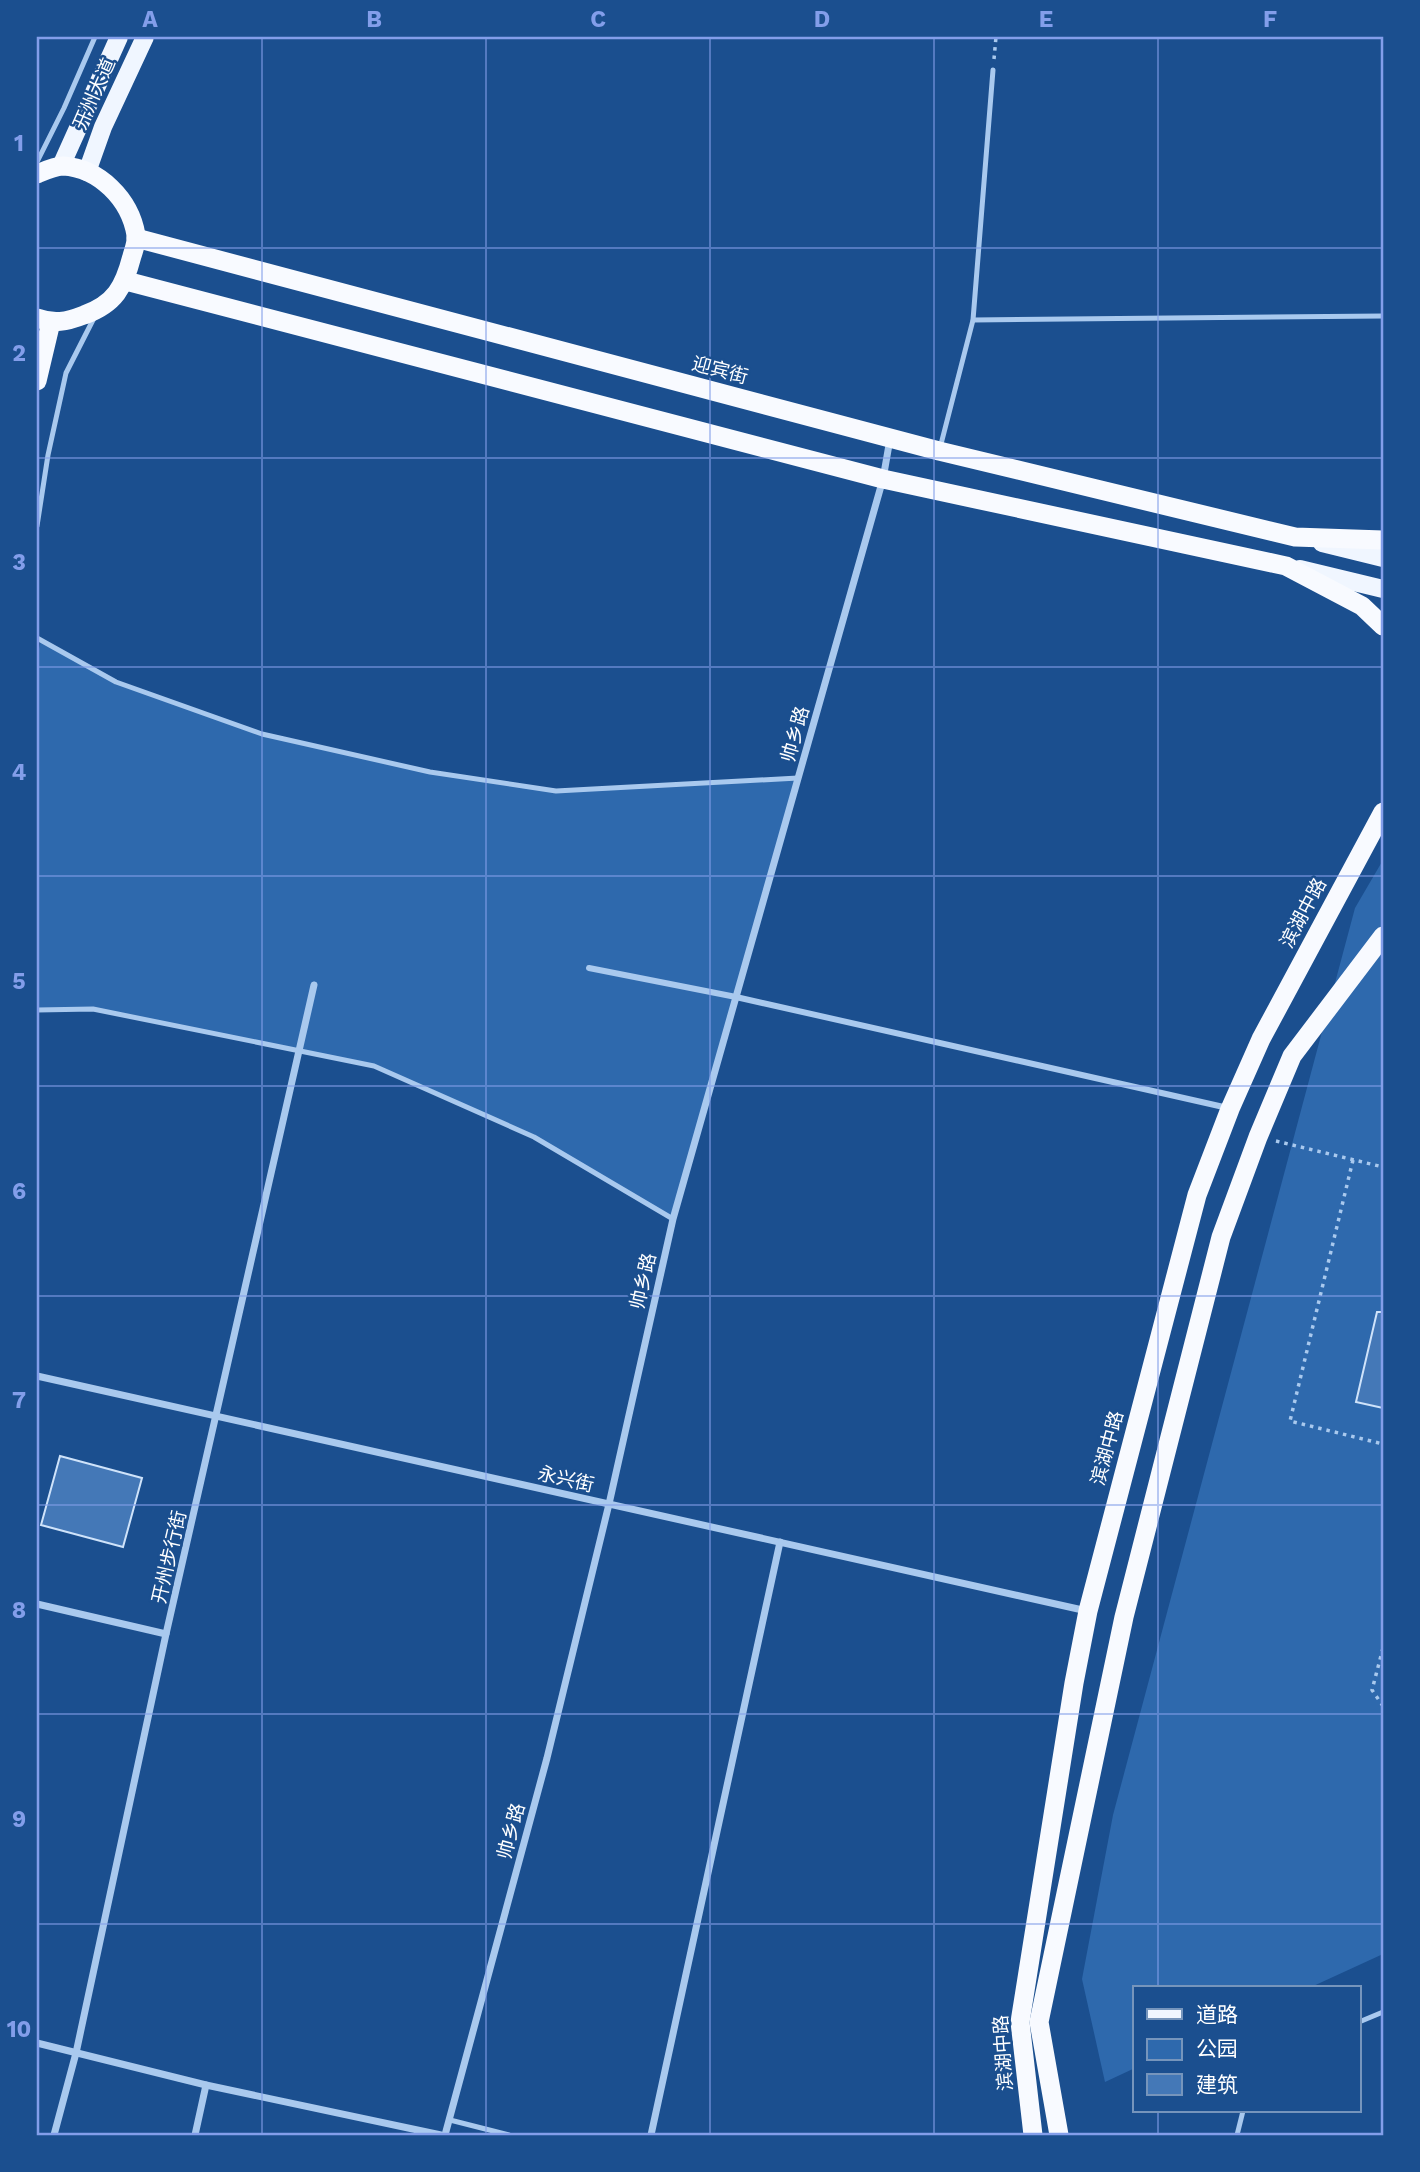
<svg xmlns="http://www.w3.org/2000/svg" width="1420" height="2172" viewBox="0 0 1420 2172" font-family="'Work Sans','Noto Sans SC',sans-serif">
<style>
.green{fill:#2e69ad}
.building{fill:#4478b7;stroke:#cfe3fa;stroke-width:2}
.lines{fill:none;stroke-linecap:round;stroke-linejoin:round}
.path{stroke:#a9c9ee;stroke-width:3.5;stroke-dasharray:3.5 5;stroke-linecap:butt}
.service{stroke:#a9c9ee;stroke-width:5}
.pedestrian{stroke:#a9c9ee;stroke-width:6}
.minor{stroke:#a9c9ee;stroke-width:7}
.primary{stroke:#f0f6ff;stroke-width:18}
.trunk{stroke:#f8faff;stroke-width:19}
.grid{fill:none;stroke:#839eea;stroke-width:2;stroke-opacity:0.55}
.labels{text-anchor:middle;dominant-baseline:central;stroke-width:5;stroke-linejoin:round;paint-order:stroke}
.street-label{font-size:19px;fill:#fff;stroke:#1b4f8f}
.neatline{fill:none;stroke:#839eea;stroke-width:2.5}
.grid-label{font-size:23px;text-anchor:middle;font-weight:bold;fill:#839eea}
</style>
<rect width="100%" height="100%" fill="#1b4f8f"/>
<g class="green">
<polygon points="41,640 116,682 262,734 430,772 556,791 798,778 673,1219 534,1137 374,1066 93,1009 37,1010 37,658"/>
<polygon points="1383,860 1383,1954 1309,1988 1135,1988 1135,2068 1105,2082 1082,1979 1113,1815 1355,908"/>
</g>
<g class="building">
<polygon points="1377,1312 1383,1312 1383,1408 1356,1402"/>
<polygon points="60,1456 142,1478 123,1547 41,1525"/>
</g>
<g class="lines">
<g class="path">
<polyline points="994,59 996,37"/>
<polyline points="1276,1141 1383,1167"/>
<polyline points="1353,1160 1290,1421 1383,1444"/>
<polyline points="1383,1648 1372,1690 1383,1706"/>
</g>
<g class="service">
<polyline points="37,162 64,108 95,37"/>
<polyline points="973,320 1383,316"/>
<polyline points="940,448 973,320 993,70"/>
<polyline points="37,526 48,455 66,373 94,318"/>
<polyline points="37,638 116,682 262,734 430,772 556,791 798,778"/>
<polyline points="37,1010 93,1009 374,1066 534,1137 673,1219"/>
<polyline points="1359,2022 1383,2012"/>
<polyline points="450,2120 509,2135"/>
<polyline points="1237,2135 1243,2111"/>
</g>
<polyline class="pedestrian" points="589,968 736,997 1228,1108"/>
<g class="minor">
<polyline points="37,1376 1087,1611"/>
<polyline points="37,1604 166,1634"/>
<polyline points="37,2043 206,2085 441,2135"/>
<polyline points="54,2135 76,2053 166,1634 314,985"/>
<polyline points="195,2135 206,2085"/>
<polyline points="445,2135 547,1758 609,1504 673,1219 883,479 890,439"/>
<polyline points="651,2135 780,1542"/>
</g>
<g class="primary">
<polyline points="61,166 119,37"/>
<polyline points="87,172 103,127 145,37"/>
<polyline points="1322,543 1383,558"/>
<polyline points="1300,569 1383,589"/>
</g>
<g class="trunk">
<path d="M37,174C44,171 55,166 63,166C99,168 130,199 136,235C137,242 134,249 132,256C124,287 115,304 84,315C66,322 54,324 37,318"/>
<polyline points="136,238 939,451 1295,537 1383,540"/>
<polyline points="126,281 883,479 1286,566 1362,606 1383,626"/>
<polyline points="37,381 51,322"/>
<polyline points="1033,2135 1020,2022 1074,1683 1088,1611 1197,1195 1230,1109 1261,1039 1383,812"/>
<polyline points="1059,2135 1039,2022 1124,1617 1221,1237 1258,1137 1292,1056 1383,936"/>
</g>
</g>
<path class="grid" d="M262,37V2135M486,37V2135M710,37V2135M934,37V2135M1158,37V1988M37,248H1383M37,458H1383M37,667H1383M37,876H1383M37,1086H1383M37,1296H1383M37,1505H1383M37,1714H1383M37,1924H1383M1158,2111V2135"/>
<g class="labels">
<g class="street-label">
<text transform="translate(94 94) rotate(-66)">开州大道</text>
<text transform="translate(720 370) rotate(15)">迎宾街</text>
<text transform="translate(795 734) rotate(-74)">帅乡路</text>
<text transform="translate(1303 913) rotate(-62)">滨湖中路</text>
<text transform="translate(643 1281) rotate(-77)">帅乡路</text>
<text transform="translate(1107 1448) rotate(-75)">滨湖中路</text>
<text transform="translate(566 1479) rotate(13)">永兴街</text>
<text transform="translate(169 1557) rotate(-77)">开州步行街</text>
<text transform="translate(511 1831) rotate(-75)">帅乡路</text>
<text transform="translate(1003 2053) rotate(-94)">滨湖中路</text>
</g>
</g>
<rect width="1420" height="2172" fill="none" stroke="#1b4f8f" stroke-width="77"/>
<rect x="1133" y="1986" width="228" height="126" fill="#1b4f8f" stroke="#7695bc" stroke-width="2"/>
<rect x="1147" y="2009" width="35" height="10" fill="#f0f6ff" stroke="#7695bc" stroke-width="2"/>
<text x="1196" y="2022" font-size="21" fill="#ffffff">道路</text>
<rect x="1147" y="2039" width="35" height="21" fill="#2e69ad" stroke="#7695bc" stroke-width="2"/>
<text x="1196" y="2056" font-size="21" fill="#ffffff">公园</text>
<rect x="1147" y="2074" width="35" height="21" fill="#4478b7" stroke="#7695bc" stroke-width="2"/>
<text x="1196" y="2092" font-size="21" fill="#ffffff">建筑</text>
<rect x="38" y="38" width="1344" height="2096" class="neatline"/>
<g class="grid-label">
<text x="150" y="27">A</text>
<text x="374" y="27">B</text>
<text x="598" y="27">C</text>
<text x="822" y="27">D</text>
<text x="1046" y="27">E</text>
<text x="1270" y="27">F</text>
<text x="19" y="151">1</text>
<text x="19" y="361">2</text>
<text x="19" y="570">3</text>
<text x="19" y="780">4</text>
<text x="19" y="989">5</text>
<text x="19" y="1199">6</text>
<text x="19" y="1408">7</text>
<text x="19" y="1618">8</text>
<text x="19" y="1827">9</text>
<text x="19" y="2037">10</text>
</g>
</svg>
